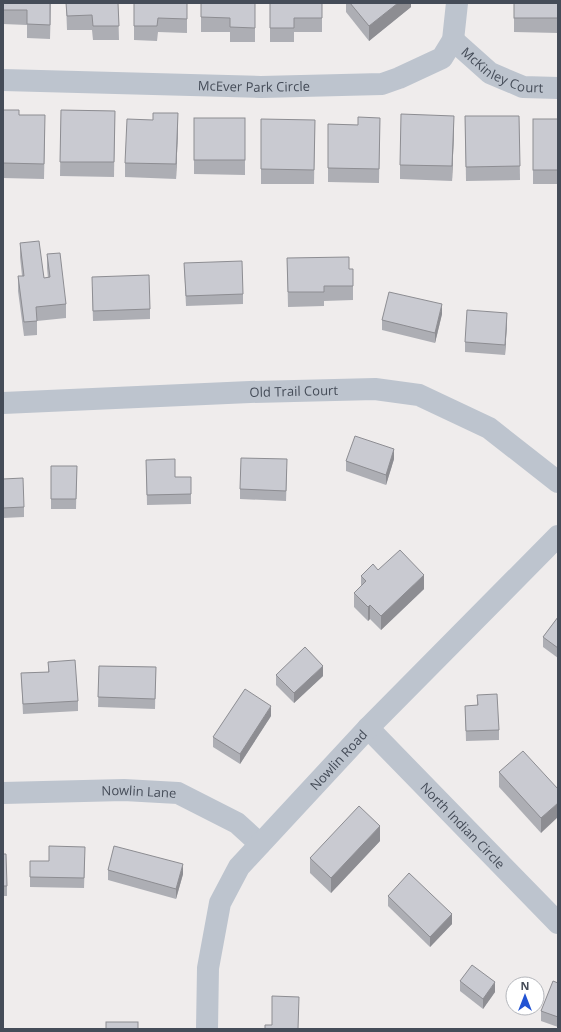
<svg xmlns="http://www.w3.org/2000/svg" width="561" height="1032" viewBox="0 0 561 1032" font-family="'Open Sans',sans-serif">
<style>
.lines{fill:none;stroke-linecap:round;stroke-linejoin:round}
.minor{stroke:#bdc4ce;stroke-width:22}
.wall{fill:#adaeb4}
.shaded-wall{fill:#8d8d92}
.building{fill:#c9cad1;stroke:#8d8d92}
.labels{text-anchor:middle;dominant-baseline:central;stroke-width:3.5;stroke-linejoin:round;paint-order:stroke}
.street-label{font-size:13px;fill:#454c58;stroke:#fff}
</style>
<rect width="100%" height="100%" fill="#efecec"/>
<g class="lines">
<g class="minor">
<path id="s1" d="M453,40L490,73L523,87L558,88"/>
<path id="s2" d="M3,80L261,87L382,84L399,78L442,58L453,40L457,3"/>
<path id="s3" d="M3,403L250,392L375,389L419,395L489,428L558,482"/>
<path id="s4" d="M368,728L558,923"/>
<path id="s5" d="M3,793L124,790L178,793L237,823L260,844"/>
<path id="s6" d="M207,1029L208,968L220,903L239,867L368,728L558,536"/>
</g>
</g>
<g class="wall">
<polygon points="3,3 51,3 50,39 27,38 27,25 3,24"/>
<polygon points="66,3 118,3 119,40 93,40 92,30 67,30"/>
<polygon points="134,3 187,3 187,33 158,32 157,41 134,40"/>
<polygon points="255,3 255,42 230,42 230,32 201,32 201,17"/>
<polygon points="270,3 322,3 322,32 294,32 294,42 270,42"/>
<polygon points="346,3 411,3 411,7 369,41 346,12"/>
<polygon points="558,3 558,33 514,32 514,18"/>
<polygon points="3,110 19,115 45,130 44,179 3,178"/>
<polygon points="61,110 115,111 114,177 60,176"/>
<polygon points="465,116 519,116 520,180 466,181"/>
<polygon points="194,118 245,118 245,175 194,174"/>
<polygon points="380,118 379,183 328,182 328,124 358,125"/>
<rect x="533" y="119" width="25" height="65"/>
<polygon points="153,120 178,128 176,179 125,177 125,163"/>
<polygon points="315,120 314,184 261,184 261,169"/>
<polygon points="454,130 452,181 400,179 400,165"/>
<polygon points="20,243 44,278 48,278 47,268 47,254 66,304 66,318 37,321 37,335 24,336 18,291 18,276 22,276 20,257"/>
<polygon points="287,258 349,269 353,269 353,300 324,301 324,306 288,307"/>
<polygon points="184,263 243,294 243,304 186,306"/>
<polygon points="92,287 150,309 150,319 93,321"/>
<polygon points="442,314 435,343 382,330 382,320"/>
<polygon points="507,323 505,355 465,352 465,342"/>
<polygon points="394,459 386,485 346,471 346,461"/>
<polygon points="146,460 175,477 191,494 191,504 147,505"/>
<polygon points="51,466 77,466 76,509 51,509"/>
<polygon points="287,469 286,501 240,499 240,489"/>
<polygon points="3,479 24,507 24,517 3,518"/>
<polygon points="378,570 424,589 381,630 370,619 368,621 354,607 354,593 361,586 361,576"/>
<polygon points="558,617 558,658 543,647 543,637"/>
<polygon points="48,662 78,701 78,711 23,714 21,673 48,672"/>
<polygon points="99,666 156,667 155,709 98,707"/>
<polygon points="276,675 323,676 294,703 276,685"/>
<polygon points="477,695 499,730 499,740 466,741 465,706 477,705"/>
<polygon points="271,716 240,764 213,747 213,737"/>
<polygon points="499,772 558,789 541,833 499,787"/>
<polygon points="380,841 331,893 310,873 310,858"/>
<polygon points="3,854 7,886 7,896 3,896"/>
<polygon points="85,857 84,888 30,887 30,877 49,861"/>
<polygon points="108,870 183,874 176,899 108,880"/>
<polygon points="388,896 452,924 430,947 388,906"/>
<polygon points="460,981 495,992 483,1009 460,991"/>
<polygon points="558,983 558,1027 541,1021 541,1011"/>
</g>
<g class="shaded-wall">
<polygon points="398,3 411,3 411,7 369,41 369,26"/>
<polygon points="178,113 178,128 176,179 176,164"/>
<polygon points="454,116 454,130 452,181 452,166"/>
<polygon points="442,304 442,314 435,343 435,333"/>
<polygon points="507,313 507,323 505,355 505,345"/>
<polygon points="394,449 394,459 386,485 386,475"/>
<polygon points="424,575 424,589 381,630 381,616"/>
<polygon points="370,605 370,619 368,621 368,607"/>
<polygon points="323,666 323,676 294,703 294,693"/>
<polygon points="271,706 271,716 240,764 240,754"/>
<polygon points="558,803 558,817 541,833 541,818"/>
<polygon points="380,826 380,841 331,893 331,878"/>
<polygon points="183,864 183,874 176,899 176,889"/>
<polygon points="452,914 452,924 430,947 430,937"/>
<polygon points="495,982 495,992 483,1009 483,999"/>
</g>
<g class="building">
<polygon points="3,3 50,3 50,25 27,24 27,10 3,10"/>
<polygon points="66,3 118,3 119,26 93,26 92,15 67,16"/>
<polygon points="134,3 187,3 187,19 158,18 157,26 134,26"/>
<polygon points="201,3 255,3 255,28 230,27 230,18 201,17"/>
<polygon points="270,3 322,3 322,18 294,18 294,28 270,28"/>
<polygon points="350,3 398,3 369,26"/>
<rect x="514" y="3" width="44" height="15"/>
<polygon points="3,110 19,110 19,115 45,115 44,164 3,163"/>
<polygon points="61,110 115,111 114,162 60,162"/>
<polygon points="153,113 178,113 176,164 125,163 127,119 153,120"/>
<polygon points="401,114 454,116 452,166 400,165"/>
<polygon points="465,116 519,116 520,166 466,167"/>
<polygon points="358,117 380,118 379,169 328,168 328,124 358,125"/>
<rect x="194" y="118" width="51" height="42"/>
<polygon points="261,119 315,120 314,170 261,169"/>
<rect x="533" y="119" width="25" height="51"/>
<polygon points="39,241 44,278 50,277 47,254 60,253 66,304 36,307 37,321 24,322 18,276 24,276 20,243"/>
<polygon points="349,257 349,269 353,269 353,286 324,286 324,292 288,292 287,258"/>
<polygon points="242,261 243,294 186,296 184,263"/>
<polygon points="149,275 150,309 93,311 92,277"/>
<polygon points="389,292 442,304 435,333 382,320"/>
<polygon points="467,310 507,313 505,345 465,342"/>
<polygon points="355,436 394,449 386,475 346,461"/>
<polygon points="241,458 287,459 286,491 240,489"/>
<polygon points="175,459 175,477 191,477 191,494 147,495 146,460"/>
<polygon points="51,466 77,466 76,499 51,499"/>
<polygon points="23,478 24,507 3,508 3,479"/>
<polygon points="400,550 424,575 381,616 370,605 368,607 354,593 366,581 361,576 373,564 378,570"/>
<polygon points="558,617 558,648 543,637"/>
<polygon points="305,647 323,666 294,693 276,675"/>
<polygon points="75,660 78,701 23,704 21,673 49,672 48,662"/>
<polygon points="99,666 156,667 155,699 98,697"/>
<polygon points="245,689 271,706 240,754 213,737"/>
<polygon points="497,694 499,730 466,731 465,706 478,705 477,695"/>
<polygon points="523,751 558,789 558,803 541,818 499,772"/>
<polygon points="359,806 380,826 331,878 310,858"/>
<polygon points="49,846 85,847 84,878 30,877 30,861 49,861"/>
<polygon points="114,846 183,864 176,889 108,870"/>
<polygon points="3,854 6,854 7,886 3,886"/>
<polygon points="409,873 452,914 430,937 388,896"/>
<polygon points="472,965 495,982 483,999 460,981"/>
<polygon points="553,981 558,983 558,1017 541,1011"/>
<polygon points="272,996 299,997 298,1029 265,1029 265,1025 272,1025"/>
<rect x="106" y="1022" width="32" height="7"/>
</g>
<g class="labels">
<g class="street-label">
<text stroke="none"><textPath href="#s1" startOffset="60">McKinley Court</textPath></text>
<text stroke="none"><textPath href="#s2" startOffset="251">McEver Park Circle</textPath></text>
<text stroke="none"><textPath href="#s3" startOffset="291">Old Trail Court</textPath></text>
<text stroke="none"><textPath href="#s6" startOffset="314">Nowlin Road</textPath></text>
<text stroke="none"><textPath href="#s5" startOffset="136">Nowlin Lane</textPath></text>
<text stroke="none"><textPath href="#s4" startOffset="136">North Indian Circle</textPath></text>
</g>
</g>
<rect width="561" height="1032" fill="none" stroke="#454c58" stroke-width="8"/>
<g transform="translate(525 996)"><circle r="19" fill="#ffffff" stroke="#b5b7bc"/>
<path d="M0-3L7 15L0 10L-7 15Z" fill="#2253d3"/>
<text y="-6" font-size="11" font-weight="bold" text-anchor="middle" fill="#454c58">N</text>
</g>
</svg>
